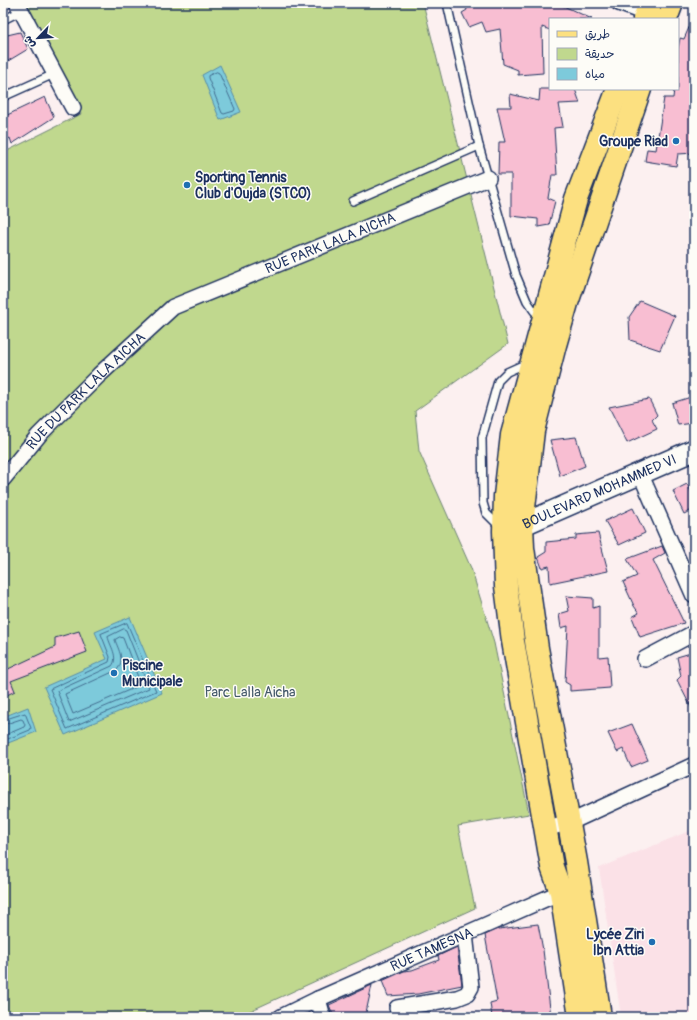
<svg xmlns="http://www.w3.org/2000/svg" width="697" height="1020" viewBox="0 0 697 1020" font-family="Pangolin,'Playpen Sans Arabic',sans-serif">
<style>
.built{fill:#fbe1e7}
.green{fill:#c0d88e;stroke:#6e8476}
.water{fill:#7dcadb;stroke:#568ca9}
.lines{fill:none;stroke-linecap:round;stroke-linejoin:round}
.shore{stroke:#426d90;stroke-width:1}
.building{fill:#f8bed2;stroke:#1b2f5e}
.lane-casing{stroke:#1b2f5e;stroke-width:10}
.street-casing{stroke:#1b2f5e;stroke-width:18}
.secondary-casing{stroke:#1b2f5e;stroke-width:24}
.primary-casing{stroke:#1b2f5e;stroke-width:25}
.lane{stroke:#fdfcf7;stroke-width:7}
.street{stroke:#fdfcf7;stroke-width:15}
.secondary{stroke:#fdfcf7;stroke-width:21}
.primary{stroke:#fce080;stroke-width:22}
.poi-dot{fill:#1f6fb2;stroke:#fdfcf7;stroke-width:1.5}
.labels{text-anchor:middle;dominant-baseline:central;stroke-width:3;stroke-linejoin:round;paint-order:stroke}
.poi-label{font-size:14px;font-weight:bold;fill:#1b2f5e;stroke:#fdfcf7;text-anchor:end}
.street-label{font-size:14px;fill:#1b2f5e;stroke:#fdfcf7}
.park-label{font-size:14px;fill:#44596a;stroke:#fdfcf7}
</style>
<rect width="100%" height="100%" fill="#fcf0f0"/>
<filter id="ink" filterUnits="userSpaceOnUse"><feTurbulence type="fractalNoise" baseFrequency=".025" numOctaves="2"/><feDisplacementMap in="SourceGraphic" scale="8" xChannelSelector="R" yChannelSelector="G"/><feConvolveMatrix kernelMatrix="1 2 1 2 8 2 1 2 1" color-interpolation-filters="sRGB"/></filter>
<g filter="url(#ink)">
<polygon class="built" points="694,829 694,1017 621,1017 599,868"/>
<polygon class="green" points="26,3 423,3 508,344 415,411 419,451 471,568 494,643 529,814 458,826 475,908 237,1017 3,1017 3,153 81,114"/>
<g class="water">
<polygon points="220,65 241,112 220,120 202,75"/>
<polygon points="130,617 162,693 65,735 44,687 107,659 95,632"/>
<polygon points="28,707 36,732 3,745 3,717"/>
</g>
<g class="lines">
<g class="shore">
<polygon points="217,72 219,73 235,109 234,111 224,114 222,113 208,78 208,76"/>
<polygon points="127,623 156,691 67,729 50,689 109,662 110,657 101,634"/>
<path d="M124,629L126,630L149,688L69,722L57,691L112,666C119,657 110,646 108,637Z"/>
<path d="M120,637L123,638L141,685L73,714L65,694L117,670C125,660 119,651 115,640Z"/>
<polyline points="3,720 25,713 31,728 30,730 3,741"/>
<polyline points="3,725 21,719 23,720 25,725 24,727 3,736"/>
</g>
</g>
<g class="building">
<polygon points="465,3 557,3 592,19 550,19 550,30 542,27 543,73 518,75 518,70 503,64 500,29 486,32 482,22 469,27 462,13 467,10"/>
<polygon points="694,16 694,153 678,154 676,166 645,161 647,149 656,150 664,98 673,98 674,89 678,89 678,49 680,38 684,39"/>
<polygon points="20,32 28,49 3,64 3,36"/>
<polygon points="540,89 575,89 580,103 559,104 563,127 554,128 557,175 552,175 548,198 555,201 549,225 538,227 538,219 511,216 511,174 498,174 499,142 505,142 497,107 511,107 510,94 539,101"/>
<polygon points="45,97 54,117 12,144 10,138 3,142 3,117"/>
<polygon points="640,301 675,316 660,350 630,340 629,317"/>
<polygon points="694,396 694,423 678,425 672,403"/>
<polygon points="649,399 657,415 652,420 657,429 627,443 609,407"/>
<polygon points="576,437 585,466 560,476 550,440"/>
<polygon points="687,484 694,497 694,509 684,514 673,491"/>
<polygon points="633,508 645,533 619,545 605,521"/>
<polygon points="598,533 608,571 550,583 549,566 542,568 538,557 546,552 546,542 576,539 576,535"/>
<polygon points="662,546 665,553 653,560 684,623 640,637 632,617 639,613 634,606 623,582 637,576 627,559"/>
<polygon points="566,596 593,598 593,608 599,606 599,657 608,656 610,688 570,691 570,685 565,682 568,626 561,628 559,614 569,611"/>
<polygon points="79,631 87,652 11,681 15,691 3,697 3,664 6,670 55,647 55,638"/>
<polygon points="694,652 694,713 677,680 681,676 677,657"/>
<polygon points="632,724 648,760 631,767 623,749 617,752 608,733"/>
<polygon points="538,924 543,950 551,1017 492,1017 490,1003 497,1001 485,935 499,929"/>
<polygon points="457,947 462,985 418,994 388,996 382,981 404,971 412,970 439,960 438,956"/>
<polygon points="372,985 365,1017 334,1017 329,1005"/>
</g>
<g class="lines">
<defs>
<g id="lane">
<polyline points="447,3 479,146 516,275 527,301 534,311 541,318"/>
<polyline points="3,20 21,11"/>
<polyline points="3,97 54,74"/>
<polyline points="353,201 479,146"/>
<polyline points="500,527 486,513 483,503 482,438 498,381 507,372 527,363"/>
</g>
<g id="street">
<polyline points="17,3 73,108"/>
<polyline points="619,3 653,16"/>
<polyline points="640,473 694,596"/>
<path id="s1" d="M3,479L39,435L99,375L173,307L488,178"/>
<polyline points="645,659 694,633"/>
<polyline points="546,829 575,820 694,765"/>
<polyline points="318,999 323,1017"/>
<polyline points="397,1008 457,998 467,994 471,987 465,934"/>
<path id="s2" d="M281,1017L318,999L561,892L569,886"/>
</g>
<g id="secondary">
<path id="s3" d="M507,530L522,525L694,450"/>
</g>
<g id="primary">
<polyline points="644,19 650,3"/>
<polyline points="666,19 672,3"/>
<polyline points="580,1017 561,892 552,867 513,641 506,586 504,531 505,496 512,435 576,199 618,89"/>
<polyline points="600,1017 576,862 537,648 523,548 522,525 533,431 555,345 567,303 640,89"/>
</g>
</defs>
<use href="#lane" class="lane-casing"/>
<use href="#street" class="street-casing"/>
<use href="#secondary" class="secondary-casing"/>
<use href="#primary" class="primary-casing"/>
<use href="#lane" class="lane"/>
<use href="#street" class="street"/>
<use href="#secondary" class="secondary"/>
<use href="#primary" class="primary"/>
</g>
</g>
<g class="poi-dot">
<circle cx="676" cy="141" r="4"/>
<circle cx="187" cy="185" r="4"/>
<circle cx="114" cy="673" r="4"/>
<circle cx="652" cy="942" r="4"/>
</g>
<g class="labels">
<g class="poi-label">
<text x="668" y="141">Groupe Riad</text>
<text x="195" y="177" text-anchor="start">Sporting Tennis<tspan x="195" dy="16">Club d'Oujda (STCO)</tspan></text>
<text x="122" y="665" text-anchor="start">Piscine<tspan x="122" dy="16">Municipale</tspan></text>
<text x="644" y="934">Lycée Ziri<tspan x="644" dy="16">Ibn Attia</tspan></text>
</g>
<g class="street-label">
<text stroke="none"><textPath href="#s1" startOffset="412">RUE PARK LALA AICHA</textPath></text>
<text stroke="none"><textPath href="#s1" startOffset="121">RUE DU PARK LALA AICHA</textPath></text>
<text stroke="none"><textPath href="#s3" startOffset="100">BOULEVARD MOHAMMED VI</textPath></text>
<text stroke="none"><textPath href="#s2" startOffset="165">RUE TAMESNA</textPath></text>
</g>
<g class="park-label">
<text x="250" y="692">Parc Lalla Aicha</text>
</g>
</g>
<rect width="697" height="1020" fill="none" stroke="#fdfcf7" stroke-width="16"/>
<rect x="8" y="8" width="681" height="1004" fill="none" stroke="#1b2f5e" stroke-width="1.5" filter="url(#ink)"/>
<rect x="549" y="18" width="130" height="72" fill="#fdfcf7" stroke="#a3aaba"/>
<rect x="557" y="31" width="20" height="6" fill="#fce080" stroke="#a3aaba"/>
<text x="585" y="38" font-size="12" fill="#1b2f5e">طريق</text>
<rect x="557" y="48" width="20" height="12" fill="#c0d88e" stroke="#a3aaba"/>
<text x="585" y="58" font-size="12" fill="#1b2f5e">حديقة</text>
<rect x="557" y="68" width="20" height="12" fill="#7dcadb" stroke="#a3aaba"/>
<text x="585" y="78" font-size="12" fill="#1b2f5e">مياه</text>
<g transform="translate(38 38) rotate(245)" stroke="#fdfcf7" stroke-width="3" paint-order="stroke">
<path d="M0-3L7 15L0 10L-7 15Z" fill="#1b2f5e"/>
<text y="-6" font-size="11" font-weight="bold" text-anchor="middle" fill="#1b2f5e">ش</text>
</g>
</svg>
